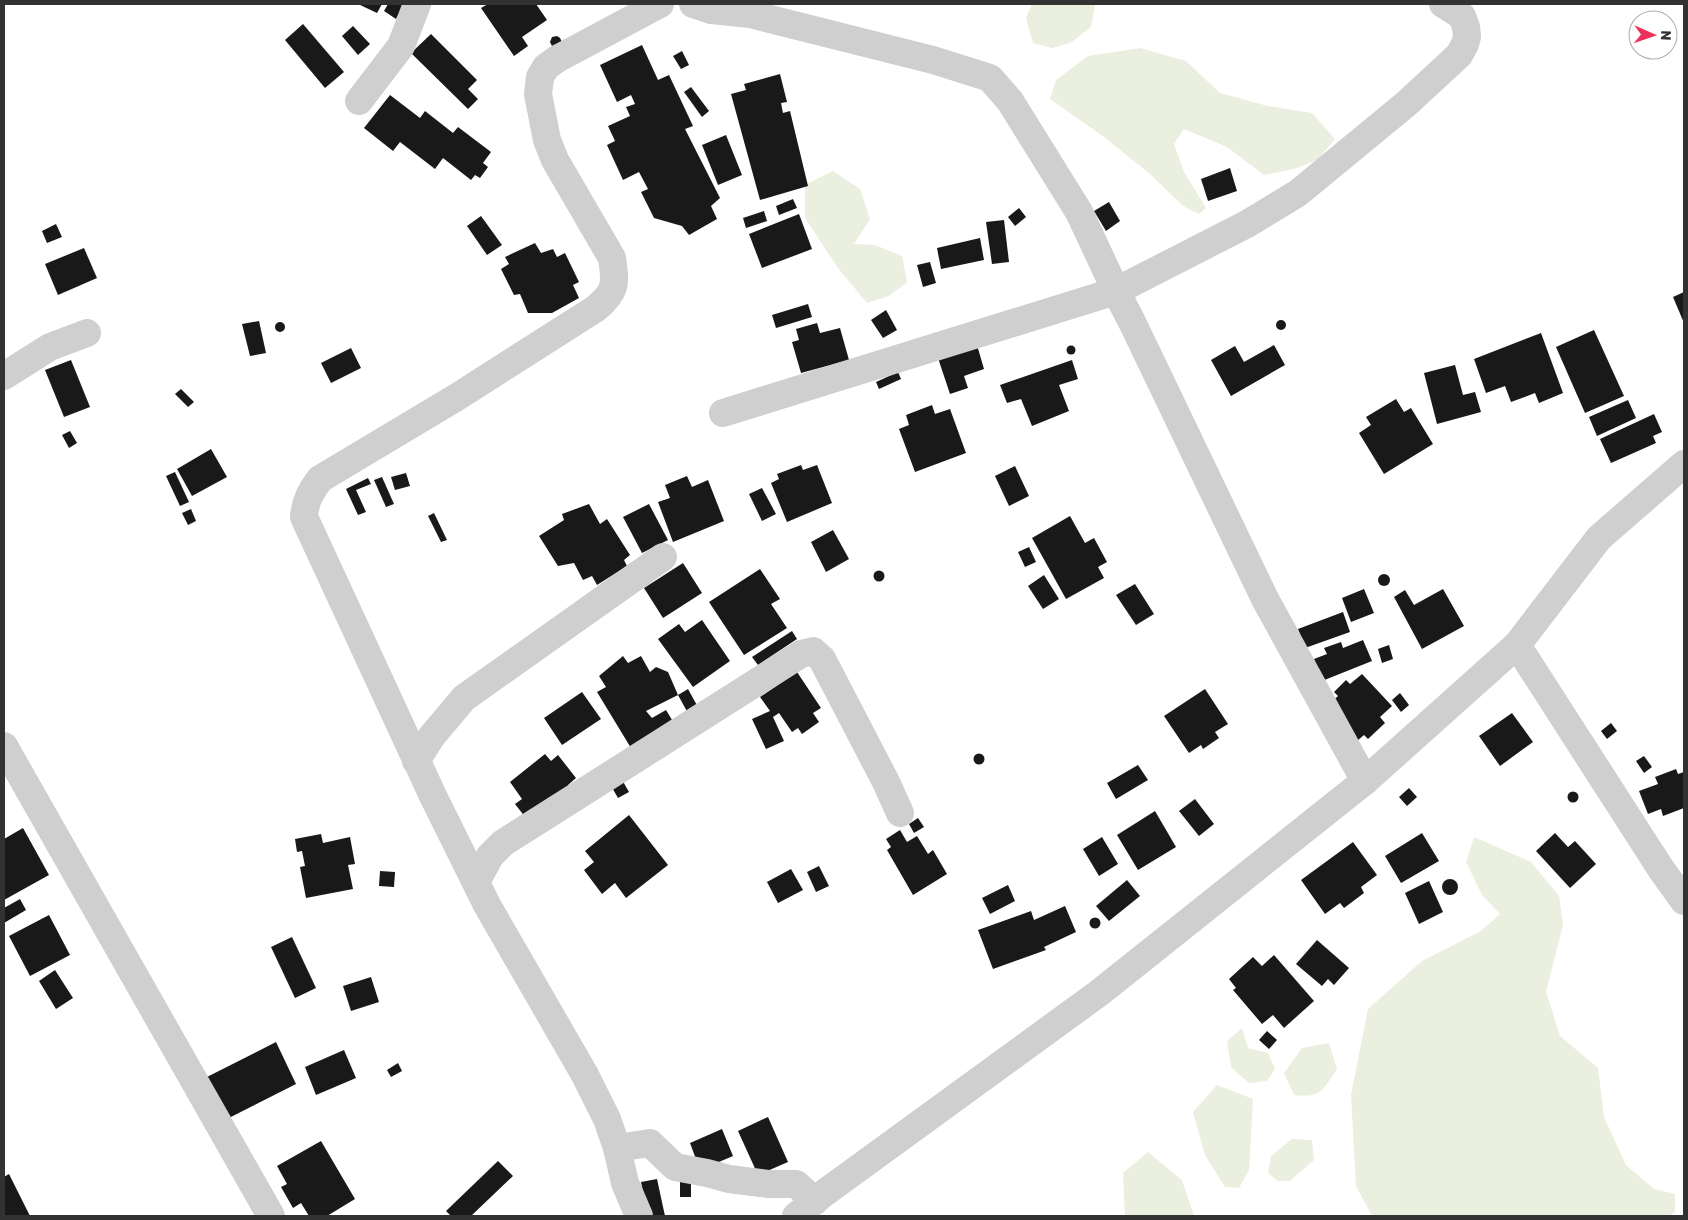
<svg xmlns="http://www.w3.org/2000/svg" width="1688" height="1220" viewBox="0 0 1688 1220" font-family="Rubik,sans-serif">
<style>
.green{fill:#eaefe0}
.building{fill:#191919}
.lines{fill:none;stroke-linecap:round;stroke-linejoin:round}
.minor{stroke:#cfcfcf;stroke-width:28}
</style>
<rect width="100%" height="100%" fill="#fff"/>
<g class="green">
<polygon points="1032,4 1095,4 1091,27 1072,42 1053,48 1033,43 1026,18"/>
<polygon points="1140,48 1186,61 1220,93 1268,106 1312,113 1335,139 1317,160 1294,169 1264,175 1227,147 1184,129 1174,144 1184,172 1206,208 1199,214 1183,206 1150,174 1104,137 1050,99 1056,80 1088,56"/>
<polygon points="833,171 860,189 870,219 854,244 875,245 902,256 907,282 889,296 867,303 838,268 805,218 805,185"/>
<polygon points="1474,837 1531,862 1559,896 1563,925 1546,992 1560,1036 1598,1068 1604,1117 1626,1165 1654,1189 1675,1194 1675,1212 1669,1216 1372,1216 1356,1186 1351,1095 1368,1009 1422,961 1481,931 1500,914 1482,895 1466,862"/>
<polygon points="1242,1028 1248,1048 1268,1053 1275,1069 1267,1081 1249,1083 1231,1067 1227,1041"/>
<path d="M1329,1043L1337,1069C1323,1090 1321,1098 1294,1095L1284,1073L1302,1048Z"/>
<polygon points="1217,1085 1253,1099 1249,1170 1239,1188 1225,1187 1205,1155 1193,1112"/>
<polygon points="1292,1139 1312,1140 1314,1160 1290,1181 1278,1181 1268,1173 1271,1156"/>
<polygon points="1148,1152 1182,1180 1194,1216 1125,1216 1123,1173"/>
</g>
<g class="building">
<polygon points="358,4 382,4 377,13"/>
<polygon points="388,4 404,4 396,19 384,11"/>
<polygon points="488,4 536,4 547,20 522,37 528,46 514,56 481,8"/>
<polygon points="303,24 344,72 325,88 285,40"/>
<polygon points="353,26 370,44 358,55 342,36"/>
<polygon points="431,34 477,80 468,89 478,99 468,109 411,53"/>
<polygon points="557,36 560,38 562,42 552,46 550,42 552,37"/>
<polygon points="642,45 658,80 669,75 693,126 685,129 720,198 711,206 717,219 689,235 682,226 654,218 641,192 648,189 639,172 623,180 607,145 615,141 608,126 630,116 626,107 635,104 631,95 617,102 600,65"/>
<polygon points="682,51 689,65 681,69 673,56"/>
<polygon points="780,74 787,102 781,103 783,113 790,111 808,186 760,200 731,94 746,90 744,84"/>
<polygon points="691,87 709,111 702,117 684,92"/>
<polygon points="390,95 420,118 425,111 453,133 458,127 491,152 483,163 488,167 480,178 475,175 471,180 443,158 435,169 400,142 393,151 364,128"/>
<polygon points="726,135 742,175 718,185 702,145"/>
<polygon points="1230,168 1237,191 1208,201 1201,179"/>
<polygon points="793,199 797,208 779,215 776,206"/>
<polygon points="1109,202 1120,221 1106,231 1094,211"/>
<polygon points="1019,208 1026,217 1015,226 1008,217"/>
<polygon points="764,211 767,221 746,228 743,218"/>
<polygon points="799,214 812,249 762,268 749,234"/>
<polygon points="481,216 502,245 487,255 467,226"/>
<polygon points="1004,220 1009,262 992,264 986,222"/>
<polygon points="56,224 62,237 47,243 42,231"/>
<polygon points="980,238 984,260 941,269 937,248"/>
<polygon points="535,243 541,253 553,249 557,257 565,253 579,282 573,285 579,298 552,313 528,313 520,294 514,295 501,269 509,264 505,257"/>
<polygon points="84,248 97,278 58,295 45,264"/>
<polygon points="930,262 936,283 923,287 917,265"/>
<polygon points="1684,292 1684,323 1673,297"/>
<polygon points="808,304 812,317 776,328 772,315"/>
<polygon points="886,310 897,330 883,338 871,320"/>
<circle cx="1281" cy="325" r="5"/>
<polygon points="259,321 266,353 250,356 242,324"/>
<circle cx="280" cy="327" r="5"/>
<polygon points="817,323 820,333 840,328 849,360 801,373 792,342 799,340 796,329"/>
<polygon points="1594,330 1624,396 1585,413 1556,347"/>
<polygon points="1541,333 1563,393 1539,403 1535,393 1511,402 1505,386 1486,393 1474,359"/>
<polygon points="977,345 984,369 964,376 968,388 950,394 938,358"/>
<polygon points="1274,345 1285,365 1231,396 1211,360 1235,346 1244,362"/>
<circle cx="1071" cy="350" r="4.5"/>
<polygon points="351,348 361,368 331,383 321,363"/>
<polygon points="71,360 90,407 64,417 45,370"/>
<polygon points="1072,360 1078,379 1059,385 1069,411 1032,426 1021,399 1007,403 1000,385"/>
<polygon points="1455,365 1463,395 1475,392 1481,412 1437,424 1424,373"/>
<polygon points="898,372 901,379 879,389 876,382"/>
<polygon points="181,389 194,402 188,407 175,394"/>
<polygon points="1396,399 1404,412 1411,408 1433,444 1384,474 1359,433 1371,425 1366,417"/>
<polygon points="1628,400 1636,418 1597,436 1589,417"/>
<polygon points="932,405 935,414 950,409 966,453 915,472 899,429 909,425 906,415"/>
<polygon points="1654,414 1662,432 1653,436 1656,443 1611,463 1600,439"/>
<polygon points="70,431 77,443 69,448 62,435"/>
<polygon points="211,449 227,477 192,496 177,469"/>
<polygon points="801,465 803,470 817,465 832,503 787,522 771,483 779,479 777,474"/>
<polygon points="1015,466 1029,496 1009,506 995,476"/>
<polygon points="175,472 189,502 180,506 166,476"/>
<polygon points="406,473 410,486 395,490 391,477"/>
<polygon points="687,476 692,487 708,480 724,521 673,542 658,502 670,498 665,485"/>
<polygon points="382,477 394,504 386,507 374,480"/>
<polygon points="368,478 371,484 356,490 366,512 358,515 346,489"/>
<polygon points="762,488 776,514 762,521 749,494"/>
<polygon points="589,504 600,524 607,519 630,555 624,560 627,566 597,585 592,576 583,580 574,563 558,566 539,536 564,520 562,514"/>
<polygon points="649,504 668,540 642,553 623,517"/>
<polygon points="191,509 196,521 188,525 182,513"/>
<polygon points="434,513 447,540 441,542 428,516"/>
<polygon points="1070,516 1085,543 1094,538 1107,562 1098,567 1104,578 1066,599 1032,538"/>
<polygon points="833,530 849,559 826,572 811,542"/>
<polygon points="1029,547 1036,562 1025,567 1018,552"/>
<polygon points="683,563 702,593 663,618 644,588"/>
<polygon points="760,569 780,599 771,604 787,628 744,655 709,602"/>
<circle cx="879" cy="576" r="5.5"/>
<circle cx="1384" cy="580" r="6"/>
<polygon points="1044,575 1059,599 1043,609 1028,586"/>
<polygon points="1135,584 1154,614 1136,625 1116,595"/>
<polygon points="1364,589 1374,613 1351,622 1342,598"/>
<polygon points="1443,589 1464,626 1422,649 1394,597 1405,590 1414,605"/>
<polygon points="1343,612 1350,632 1305,648 1298,629"/>
<polygon points="702,620 730,661 693,687 658,639 679,624 685,632"/>
<polygon points="792,631 797,639 758,665 752,657"/>
<polygon points="1363,640 1372,661 1322,681 1314,659 1327,654 1324,648 1341,642 1343,648"/>
<polygon points="1389,645 1393,659 1382,663 1378,649"/>
<polygon points="623,656 628,663 641,656 650,672 656,667 668,672 678,695 688,689 699,709 689,715 678,695 646,711 652,718 666,710 677,728 634,753 597,692 606,687 599,676"/>
<polygon points="797,672 821,708 813,713 819,722 802,734 798,728 792,732 779,713 773,717 784,741 766,749 752,719 770,711 760,697"/>
<polygon points="1362,674 1392,706 1380,717 1385,723 1368,739 1364,735 1357,741 1326,707 1338,696 1334,692 1346,680 1350,684"/>
<polygon points="1205,689 1228,724 1215,732 1219,738 1203,749 1201,745 1189,753 1164,716"/>
<polygon points="582,692 601,719 562,745 544,718"/>
<polygon points="1400,693 1409,705 1401,712 1392,700"/>
<polygon points="1512,713 1533,742 1500,766 1479,736"/>
<polygon points="1611,723 1617,731 1607,739 1601,731"/>
<circle cx="979" cy="759" r="5.5"/>
<polygon points="545,754 551,761 558,755 576,778 568,785 571,788 529,822 515,804 522,799 510,782"/>
<polygon points="1644,756 1652,767 1644,773 1636,761"/>
<polygon points="1138,765 1148,780 1116,799 1107,783"/>
<polygon points="1676,769 1678,774 1684,772 1684,808 1663,816 1661,809 1648,814 1639,791 1658,784 1655,777"/>
<polygon points="621,778 629,792 618,798 610,784"/>
<polygon points="1409,788 1417,797 1407,806 1399,797"/>
<circle cx="1573" cy="797" r="5.5"/>
<polygon points="1195,799 1214,824 1199,836 1179,811"/>
<polygon points="1155,811 1176,847 1138,870 1117,835"/>
<polygon points="629,815 668,865 626,898 615,883 602,894 584,870 594,862 585,851"/>
<polygon points="918,818 924,827 914,833 909,824"/>
<polygon points="23,828 49,875 4,900 4,839"/>
<polygon points="900,830 907,842 917,836 928,854 933,850 947,874 913,895 887,850 891,847 886,839"/>
<polygon points="1422,833 1439,861 1401,883 1385,856"/>
<polygon points="1555,833 1568,847 1575,841 1596,864 1570,888 1536,851"/>
<polygon points="321,834 323,843 350,837 355,864 348,865 353,889 306,898 300,867 305,866 302,851 297,852 295,839"/>
<polygon points="1102,837 1118,864 1099,876 1083,849"/>
<polygon points="1353,842 1377,875 1361,887 1364,893 1344,908 1340,903 1325,914 1301,880"/>
<polygon points="819,866 829,886 816,892 807,872"/>
<polygon points="791,869 803,890 778,903 767,882"/>
<polygon points="380,871 395,872 394,887 379,886"/>
<circle cx="1450" cy="887" r="8"/>
<polygon points="1127,880 1140,896 1109,921 1096,906"/>
<polygon points="1429,881 1443,912 1419,924 1405,893"/>
<polygon points="1008,885 1015,901 990,914 982,898"/>
<polygon points="20,899 26,910 4,923 4,908"/>
<polygon points="1065,906 1076,932 1044,947 1046,950 993,969 978,930 1031,911 1034,920"/>
<polygon points="49,915 70,955 30,976 9,936"/>
<circle cx="1095" cy="923" r="5.5"/>
<polygon points="292,937 316,988 295,998 271,947"/>
<polygon points="1317,940 1349,968 1334,985 1328,979 1322,986 1296,964"/>
<polygon points="1274,955 1314,1001 1284,1028 1273,1015 1262,1024 1233,990 1236,988 1229,979 1253,957 1262,966"/>
<polygon points="55,970 73,998 56,1009 39,981"/>
<polygon points="371,977 379,1002 351,1011 343,986"/>
<polygon points="1267,1031 1277,1040 1269,1049 1259,1040"/>
<polygon points="276,1042 296,1084 219,1123 199,1081"/>
<polygon points="344,1050 356,1078 316,1095 305,1067"/>
<polygon points="398,1063 402,1071 391,1077 387,1070"/>
<polygon points="768,1117 788,1162 758,1175 738,1131"/>
<polygon points="722,1129 733,1156 700,1170 690,1143"/>
<polygon points="321,1141 355,1199 327,1216 309,1216 301,1203 293,1208 281,1187 287,1184 277,1166"/>
<polygon points="498,1161 513,1176 471,1216 451,1216 446,1211"/>
<polygon points="9,1174 30,1216 4,1216 4,1177"/>
<polygon points="657,1179 665,1216 648,1216 641,1182"/>
<polygon points="691,1181 691,1197 680,1197 680,1182"/>
</g>
<g class="lines">
<g class="minor">
<polyline points="693,4 711,10 750,14 933,60 990,78 1010,101 1079,212 1116,291 1133,324 1265,599 1365,781"/>
<polyline points="359,101 401,46 417,4"/>
<polyline points="4,376 50,347 87,333"/>
<polyline points="723,413 1116,291 1247,224 1298,193 1406,104 1459,55 1465,44 1467,37 1466,27 1462,16 1443,4"/>
<polyline points="1517,645 1661,869 1684,901"/>
<polyline points="4,746 271,1216"/>
<polyline points="416,761 432,736 464,698 663,557"/>
<polyline points="476,882 490,856 503,843 801,654 813,651 822,659 886,782 900,813"/>
<polyline points="617,1148 650,1143 675,1167 707,1173 729,1179 768,1184 796,1184 815,1201"/>
<path d="M639,1216L625,1183L617,1148L607,1119L585,1075L487,905L433,796L304,517C305,501 311,491 320,479L457,397L595,309C616,292 616,285 612,258L555,160L547,140L538,94L540,77L546,67L557,59L660,4"/>
<polyline points="796,1216 823,1194 1099,993 1365,781 1517,645 1599,538 1684,464"/>
</g>
</g>
<rect width="1688" height="1220" fill="none" stroke="#323232" stroke-width="10"/>
<g transform="translate(1653 35) rotate(92)"><circle r="24" fill="#ffffff" stroke="#adadad"/>
<path d="M0-4L9 19L0 12L-9 19Z" fill="#ed305a"/>
<text y="-8" font-size="14" font-weight="bold" text-anchor="middle" fill="#323232">N</text>
</g>
</svg>
